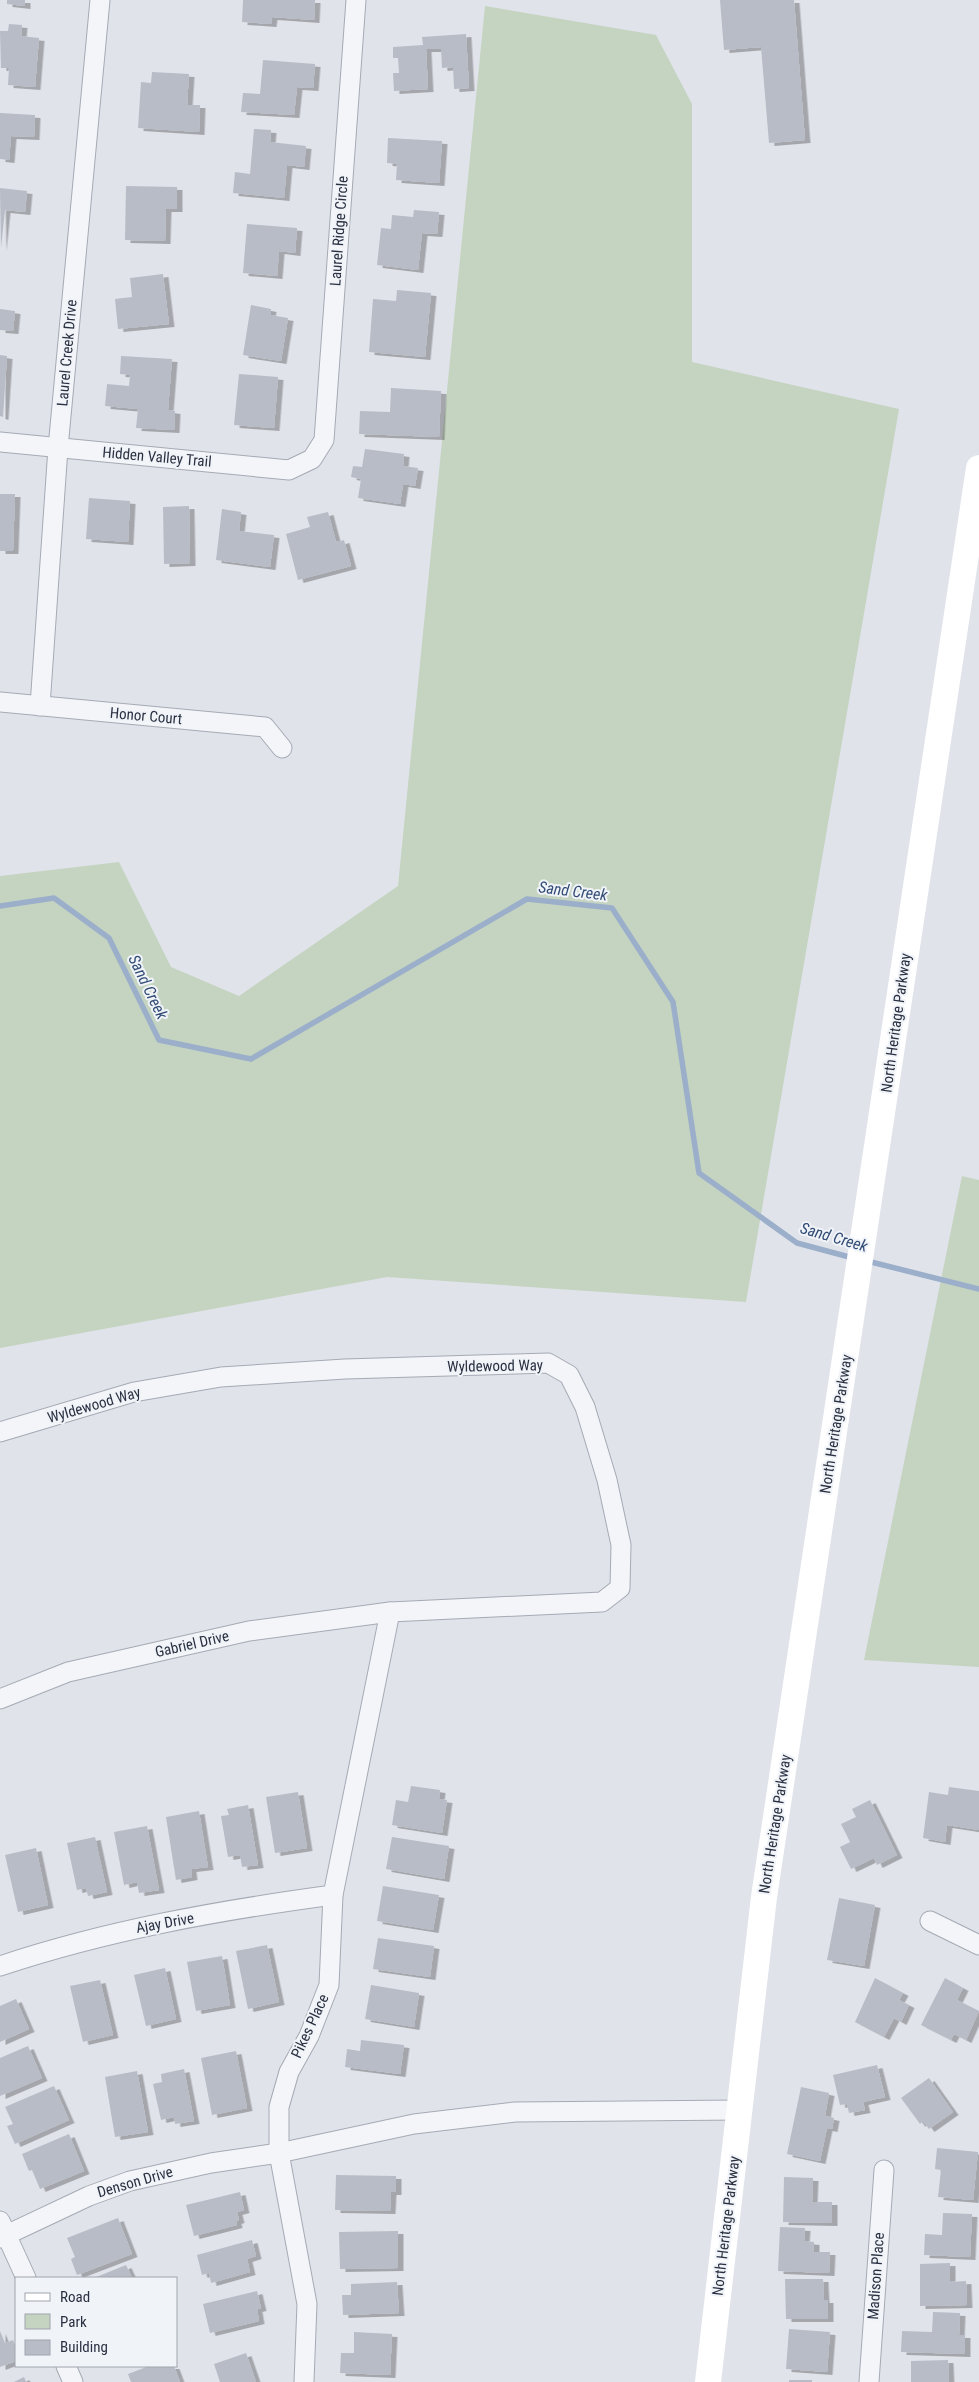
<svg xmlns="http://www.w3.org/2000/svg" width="979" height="2382" viewBox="0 0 979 2382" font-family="'Roboto Condensed',sans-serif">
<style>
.green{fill:#c5d4c1}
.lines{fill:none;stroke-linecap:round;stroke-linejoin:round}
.stream{stroke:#9bafca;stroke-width:5.5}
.building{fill:#b8bcc6;filter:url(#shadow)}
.street-casing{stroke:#a5aab4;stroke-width:21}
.street{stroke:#f3f5f8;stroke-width:19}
.secondary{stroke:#fff;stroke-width:26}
.labels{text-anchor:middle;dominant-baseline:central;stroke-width:4;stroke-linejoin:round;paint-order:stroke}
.street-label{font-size:15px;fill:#293041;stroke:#f0f3f7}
.water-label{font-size:16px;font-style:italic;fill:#324c76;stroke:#f0f3f7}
</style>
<defs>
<filter id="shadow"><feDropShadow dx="5.5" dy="3" stdDeviation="0" flood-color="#0004"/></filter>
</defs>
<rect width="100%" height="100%" fill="#e0e3ea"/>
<g class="green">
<polygon points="485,6 656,35 692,104 692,362 899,409 746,1302 387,1277 0,1348 0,876 119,862 171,967 239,996 398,886"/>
<polygon points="962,1176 979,1180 979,1667 864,1660"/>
</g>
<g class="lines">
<g class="stream">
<polyline points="0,906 54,898 109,938 159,1040 251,1059 527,899 612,908 673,1002 699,1173 797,1243 853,1258"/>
<polyline points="867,1261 979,1289"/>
</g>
</g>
<g class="building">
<polygon points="7,0 25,0 25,6 7,4"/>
<polygon points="243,0 315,0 314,20 272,17 271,24 242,22"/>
<polygon points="720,0 794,0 805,140 769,143 761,47 724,50"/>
<polygon points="9,24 22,25 21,36 39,38 35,87 8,85 9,68 1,68 0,31 8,31"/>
<polygon points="466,34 469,88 454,89 453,67 442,68 441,49 426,49 428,89 394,91 393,73 399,73 398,58 393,58 393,47 423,45 422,37"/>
<polygon points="263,60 315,64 313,88 297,87 294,115 241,112 243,93 260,94"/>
<polygon points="152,72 189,74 187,105 200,105 199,132 138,128 141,82 151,83"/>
<polygon points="0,113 35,115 34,137 11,136 9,160 0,159"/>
<polygon points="254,129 271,130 270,142 306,146 304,167 287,165 284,198 233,193 235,172 250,174"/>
<polygon points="388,138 442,141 439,183 396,180 397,164 387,163"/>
<polygon points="126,186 177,187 177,209 166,209 165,241 125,240"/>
<polygon points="0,188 27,191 25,212 5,210 1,248"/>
<polygon points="414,210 439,212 437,234 422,233 418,270 377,265 381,228 391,229 392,215 413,217"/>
<polygon points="247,224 297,228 295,253 279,251 277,276 243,273"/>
<polygon points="163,274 169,324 118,329 115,299 132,297 130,278"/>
<polygon points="397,290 431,293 425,357 369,352 373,299 396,301"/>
<polygon points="251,305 271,309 270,315 288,318 281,361 243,355"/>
<polygon points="0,309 15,311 13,331 0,330"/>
<polygon points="0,355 7,356 3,417 0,416"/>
<polygon points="121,356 172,359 168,410 175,411 174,430 136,428 138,409 105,406 107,384 129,386 130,375 120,374"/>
<polygon points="239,374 278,377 274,428 234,425"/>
<polygon points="391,388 441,391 439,437 359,434 360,411 390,412"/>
<polygon points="365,449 404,454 403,466 418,468 415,486 403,484 400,504 358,498 361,479 351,477 353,466 362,467"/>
<polygon points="0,494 15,494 13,551 0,551"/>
<polygon points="89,498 130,501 128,542 86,539"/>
<polygon points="189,506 190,563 164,564 163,507"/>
<polygon points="222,509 241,512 239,531 274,535 270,567 216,560"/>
<polygon points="328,512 336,542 344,540 351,566 298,580 286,534 310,527 307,517"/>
<polygon points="411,1786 440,1790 439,1799 447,1800 442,1833 392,1825 396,1800 408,1802"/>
<polygon points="949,1787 979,1791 979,1830 947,1825 945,1842 923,1838 929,1792 948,1795"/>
<polygon points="298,1792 307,1848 275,1853 266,1797"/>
<polygon points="870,1800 897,1855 877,1865 874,1858 851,1869 840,1847 850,1842 841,1824 856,1817 852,1809"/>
<polygon points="248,1805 258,1865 242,1867 240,1855 228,1857 221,1816 229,1815 227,1809"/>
<polygon points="199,1811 208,1867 191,1869 192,1877 176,1880 166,1817"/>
<polygon points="147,1826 159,1890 139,1893 137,1882 124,1885 114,1832"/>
<polygon points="95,1837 107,1892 88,1896 86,1888 77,1890 67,1843"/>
<polygon points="392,1837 449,1846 444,1879 386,1869"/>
<polygon points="36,1848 48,1905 18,1912 5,1855"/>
<polygon points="383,1886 439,1895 433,1930 377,1921"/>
<polygon points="839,1898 875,1905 864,1966 827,1960"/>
<polygon points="378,1938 434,1946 430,1977 373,1969"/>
<polygon points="267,1945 279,2002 248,2009 236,1951"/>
<polygon points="222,1956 230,2005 196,2011 187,1962"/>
<polygon points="165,1968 176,2019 146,2026 134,1975"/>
<polygon points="875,1978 903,1993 899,2000 909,2005 901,2022 894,2018 884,2037 855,2022"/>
<polygon points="945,1978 963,1988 957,2000 979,2011 966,2040 954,2034 951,2040 921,2025"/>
<polygon points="100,1980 113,2035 83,2042 70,1986"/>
<polygon points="371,1985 419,1993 414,2027 365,2019"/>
<polygon points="16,1999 29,2029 0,2042 0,2006"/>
<polygon points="361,2040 404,2045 400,2074 345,2067 347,2049 360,2051"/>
<polygon points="28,2046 42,2078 0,2096 0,2058"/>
<polygon points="236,2051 247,2108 212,2115 201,2058"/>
<polygon points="877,2065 885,2097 863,2102 865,2110 849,2113 847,2104 840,2105 833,2075"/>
<polygon points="184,2069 194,2121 175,2124 174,2117 161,2120 153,2084 162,2082 161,2074"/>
<polygon points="137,2071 148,2132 115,2137 105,2077"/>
<polygon points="929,2078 953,2112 929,2129 923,2121 920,2124 901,2098"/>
<polygon points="54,2086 69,2120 15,2144 7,2126 13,2124 5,2107"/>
<polygon points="801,2087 829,2093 825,2116 834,2118 832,2129 827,2128 820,2161 787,2154"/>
<polygon points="69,2134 84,2171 40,2189 32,2170 29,2171 22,2154"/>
<polygon points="937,2148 978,2152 973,2200 938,2197 941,2170 935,2169"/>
<polygon points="336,2175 396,2176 396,2192 391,2192 390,2211 335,2210"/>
<polygon points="784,2177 813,2178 812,2202 832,2202 832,2223 783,2222"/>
<polygon points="240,2192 244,2210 237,2212 239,2220 236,2221 237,2225 194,2236 186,2205"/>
<polygon points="943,2213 972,2214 970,2257 924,2255 925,2234 942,2235"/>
<polygon points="118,2218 132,2254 77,2275 71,2259 75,2257 67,2238"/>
<polygon points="780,2227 805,2228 804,2241 814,2242 814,2252 830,2252 829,2273 778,2271"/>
<polygon points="398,2231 398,2268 340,2269 339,2232"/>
<polygon points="252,2240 256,2256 247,2259 250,2272 211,2283 209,2273 202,2275 197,2255"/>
<polygon points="950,2263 950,2282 966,2281 967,2305 920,2306 920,2264"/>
<polygon points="126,2265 132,2278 94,2278"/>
<polygon points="785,2279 823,2279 824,2300 828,2300 828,2319 786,2319"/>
<polygon points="397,2282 399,2313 343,2315 342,2295 351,2295 351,2284"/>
<polygon points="257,2291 261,2308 257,2309 259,2321 210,2333 203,2304"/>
<polygon points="933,2312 960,2313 959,2335 965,2335 965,2354 901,2352 902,2331 932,2332"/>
<polygon points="789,2329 830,2332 827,2372 786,2369"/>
<polygon points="0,2331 5,2343 13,2340 16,2348 16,2361 0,2367"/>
<polygon points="354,2332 392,2334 390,2375 340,2373 341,2353 354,2353"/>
<polygon points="246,2353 256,2382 220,2382 214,2364"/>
<polygon points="948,2360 949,2382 911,2382 911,2361"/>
<polygon points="149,2366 174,2366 180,2382 131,2382 128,2374"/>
<polygon points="24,2377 26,2382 14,2382"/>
<rect x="789" y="2380" width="23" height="2"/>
</g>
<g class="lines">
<defs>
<g id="street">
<polyline points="0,442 289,470 312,459 324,440 356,0"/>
<polyline points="0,702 265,727 282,748"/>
<polyline points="40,706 58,448 100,0"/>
<polyline points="0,1432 134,1392 221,1377 345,1369 548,1363 569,1375 585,1407 607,1480 621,1545 620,1588 602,1602 390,1612 249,1631 68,1672 0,1699"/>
<polyline points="930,1921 979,1945"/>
<path d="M0,1966C108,1930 221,1910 333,1895"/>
<polyline points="0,2221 26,2278"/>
<polyline points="0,2238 89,2196 130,2181 211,2163 279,2153 414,2124 515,2112 739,2110"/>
<polyline points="66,2366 73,2382"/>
<polyline points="304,2382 307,2304 279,2153 279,2107 289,2072 309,2036 329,1985 333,1895 390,1612"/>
<polyline points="869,2382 884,2170"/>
</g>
</defs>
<use href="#street" class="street-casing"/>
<use href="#street" class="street"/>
<polyline class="secondary" points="708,2382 764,1897 979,468"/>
</g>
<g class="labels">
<g class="street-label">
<text transform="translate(339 231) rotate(-86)">Laurel Ridge Circle</text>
<text transform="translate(67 353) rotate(-85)">Laurel Creek Drive</text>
<text transform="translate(157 457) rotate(5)">Hidden Valley Trail</text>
<text transform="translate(146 716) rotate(5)">Honor Court</text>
<text transform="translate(896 1023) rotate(-82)">North Heritage Parkway</text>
<text transform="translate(495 1366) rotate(-1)">Wyldewood Way</text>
<text transform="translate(94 1405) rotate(-16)">Wyldewood Way</text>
<text transform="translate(836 1424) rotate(-81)">North Heritage Parkway</text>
<text transform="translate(192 1644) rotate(-13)">Gabriel Drive</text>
<text transform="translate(775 1824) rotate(-81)">North Heritage Parkway</text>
<text transform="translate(165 1923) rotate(-10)">Ajay Drive</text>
<text transform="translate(310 2026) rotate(-65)">Pikes Place</text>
<text transform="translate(135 2182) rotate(-16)">Denson Drive</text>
<text transform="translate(726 2226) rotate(-83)">North Heritage Parkway</text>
<text transform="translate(876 2276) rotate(-86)">Madison Place</text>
</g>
<g class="water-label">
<text transform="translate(573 891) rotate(7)">Sand Creek</text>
<text transform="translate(148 987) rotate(64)">Sand Creek</text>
<text transform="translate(834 1237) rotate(16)">Sand Creek</text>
</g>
</g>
<rect x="15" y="2277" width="162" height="90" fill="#f0f3f7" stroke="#a0a5ae"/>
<rect x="25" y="2293" width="25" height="8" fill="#ffffff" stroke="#a0a5ae"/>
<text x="60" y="2302" font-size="15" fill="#293041">Road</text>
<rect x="25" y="2314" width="25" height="15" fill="#c5d4c1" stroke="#a0a5ae"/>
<text x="60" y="2327" font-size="15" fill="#293041">Park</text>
<rect x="25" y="2340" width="25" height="15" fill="#b8bcc6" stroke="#a0a5ae"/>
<text x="60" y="2352" font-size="15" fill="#293041">Building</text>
</svg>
